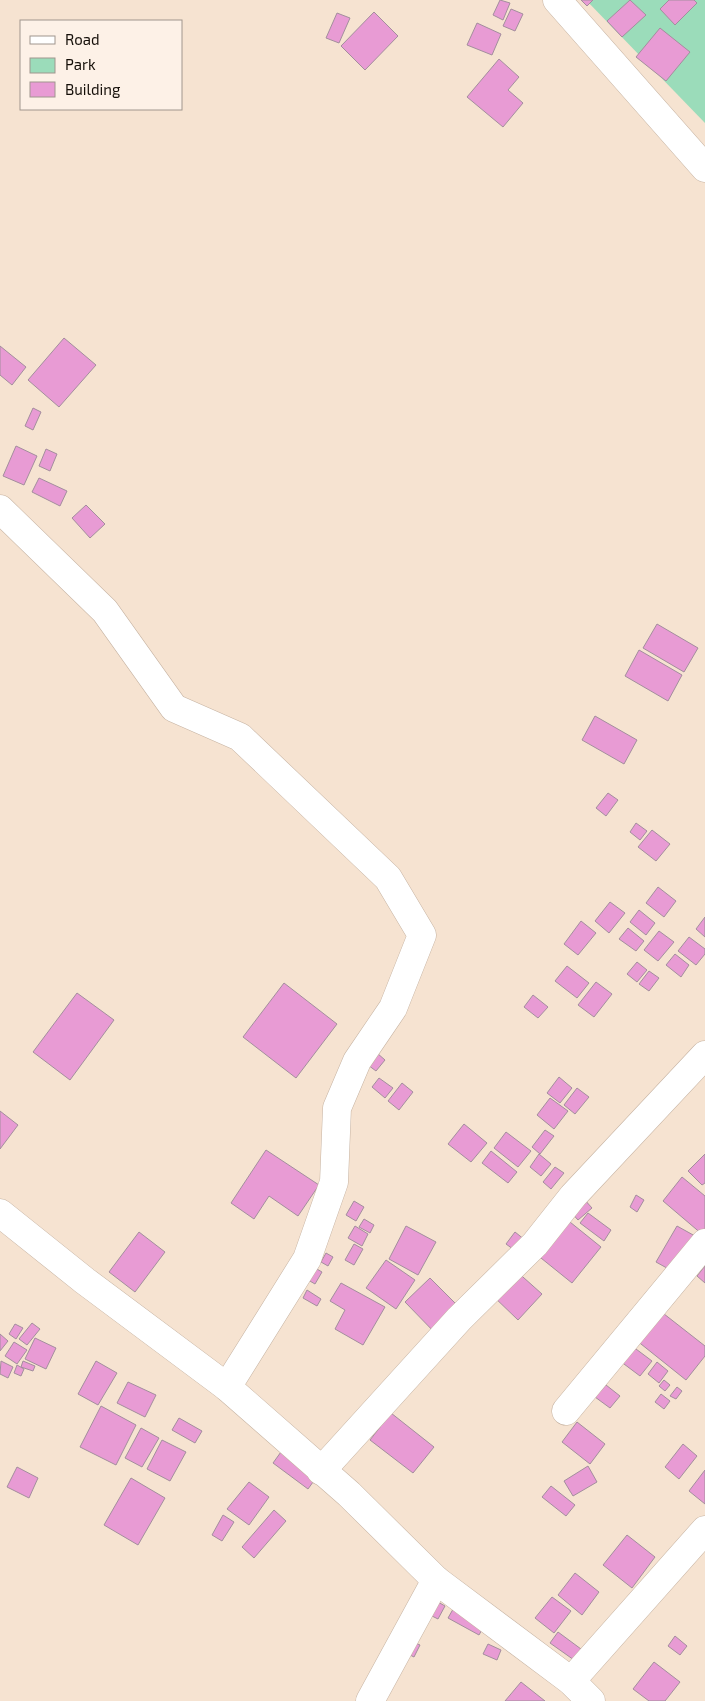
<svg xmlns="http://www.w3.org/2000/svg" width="705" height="1701" viewBox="0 0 705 1701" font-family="'Exo 2',sans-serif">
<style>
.green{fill:#9bdcba}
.building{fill:#e89bd4;stroke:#a38e9d}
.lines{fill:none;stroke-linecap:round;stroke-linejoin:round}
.street-casing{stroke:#c6b3a2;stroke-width:29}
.street{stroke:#fff;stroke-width:28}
</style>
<rect width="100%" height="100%" fill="#f6e3d1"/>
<polygon class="green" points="586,0 705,0 705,123"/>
<g class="building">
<polygon points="500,0 510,3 503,20 493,15"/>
<polygon points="581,0 593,0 587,6"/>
<polygon points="630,0 646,15 622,37 607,21"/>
<polygon points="669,0 694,0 697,3 675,25 660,9"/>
<polygon points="511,9 523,14 515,31 503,26"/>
<polygon points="374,12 398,36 365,70 341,46"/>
<polygon points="337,13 350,18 339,43 326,38"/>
<polygon points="477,23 501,34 492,55 467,45"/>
<polygon points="660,28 690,52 666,81 636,57"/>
<polygon points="499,59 519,77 508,90 523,103 503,127 467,97"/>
<polygon points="64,338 96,365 59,407 28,380"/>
<polygon points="0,346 26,367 12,385 0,375"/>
<polygon points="33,408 41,412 33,430 25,426"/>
<polygon points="16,446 37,456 24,485 3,476"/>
<polygon points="46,449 57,454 50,471 39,466"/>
<polygon points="39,478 67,491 60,506 32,492"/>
<polygon points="86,505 105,524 90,538 72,518"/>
<polygon points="657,624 698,648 684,672 643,648"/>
<polygon points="639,650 682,675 668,701 625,676"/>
<polygon points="595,716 637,740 624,764 582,740"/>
<polygon points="608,793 618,800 606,816 596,808"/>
<polygon points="636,823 647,831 640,840 630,832"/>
<polygon points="652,830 670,844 656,861 638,847"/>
<polygon points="658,887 676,901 664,917 646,903"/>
<polygon points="610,902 625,913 609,933 595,921"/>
<polygon points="639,910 655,923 646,935 630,922"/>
<polygon points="705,917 705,937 696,929"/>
<polygon points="581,921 596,933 578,955 564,944"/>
<polygon points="628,928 644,941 636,951 619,939"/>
<polygon points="659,931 674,942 658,961 644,950"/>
<polygon points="689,937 705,949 705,954 696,965 678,951"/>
<polygon points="675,954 689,965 681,977 666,965"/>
<polygon points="637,962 647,970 637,982 627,974"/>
<polygon points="567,966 589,983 577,998 555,981"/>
<polygon points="649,971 659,978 649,991 639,984"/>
<polygon points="596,982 612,994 594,1017 578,1005"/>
<polygon points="284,983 337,1024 296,1078 243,1037"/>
<polygon points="77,993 114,1020 70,1080 33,1052"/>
<polygon points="533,995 548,1007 538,1018 524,1007"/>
<polygon points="377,1053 385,1060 376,1071 368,1065"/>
<polygon points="559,1077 572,1088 560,1103 547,1093"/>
<polygon points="379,1078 393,1088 385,1098 372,1087"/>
<polygon points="402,1083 413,1092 399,1110 388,1101"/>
<polygon points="577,1088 589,1097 575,1114 564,1105"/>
<polygon points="550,1098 568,1111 554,1129 537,1115"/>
<polygon points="0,1111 18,1125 0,1149"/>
<polygon points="464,1124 487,1143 471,1162 448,1144"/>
<polygon points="545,1130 554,1136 540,1154 532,1147"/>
<polygon points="506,1132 531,1151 518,1167 494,1148"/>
<polygon points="266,1150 319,1185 298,1216 269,1196 254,1219 231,1203"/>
<polygon points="491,1151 517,1172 508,1183 482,1163"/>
<polygon points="539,1154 551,1164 541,1176 530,1167"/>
<polygon points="705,1154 705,1183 702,1185 688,1171"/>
<polygon points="555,1167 564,1173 551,1189 543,1182"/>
<polygon points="682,1177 705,1196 705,1233 703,1235 663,1201"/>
<polygon points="636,1195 644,1200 637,1212 630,1207"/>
<polygon points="584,1199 592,1208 578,1220 570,1211"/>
<polygon points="354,1201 364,1207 356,1221 346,1215"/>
<polygon points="588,1213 611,1230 604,1241 580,1223"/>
<polygon points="565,1218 601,1247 572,1283 536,1254"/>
<polygon points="364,1219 374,1225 370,1233 359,1227"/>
<polygon points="355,1226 368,1234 362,1246 348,1238"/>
<polygon points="406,1226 436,1242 418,1275 389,1259"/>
<polygon points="677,1226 695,1236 674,1272 656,1262"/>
<polygon points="139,1232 165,1252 135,1292 109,1272"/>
<polygon points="515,1232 530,1244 521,1255 506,1244"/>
<polygon points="354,1244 363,1249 354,1265 345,1260"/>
<polygon points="326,1253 333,1257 328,1266 321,1262"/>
<polygon points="386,1260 415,1280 396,1309 366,1288"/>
<polygon points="310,1265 322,1272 315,1284 303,1277"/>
<polygon points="705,1266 705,1283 697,1276"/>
<polygon points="514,1269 542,1294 518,1320 491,1294"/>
<polygon points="430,1278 465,1313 440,1338 405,1302"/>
<polygon points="341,1283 385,1307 363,1345 335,1329 345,1310 330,1301"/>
<polygon points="307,1290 321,1299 317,1306 303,1298"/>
<polygon points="659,1310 705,1346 705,1356 686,1380 636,1340"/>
<polygon points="32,1323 40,1329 27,1345 19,1339"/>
<polygon points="15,1324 23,1328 16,1339 9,1334"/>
<polygon points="0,1334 8,1341 0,1351"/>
<polygon points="35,1338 56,1348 46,1369 25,1359"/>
<polygon points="14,1342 27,1350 17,1364 5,1356"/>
<polygon points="632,1346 652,1361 640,1376 620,1361"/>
<polygon points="1,1361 13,1367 8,1378 0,1374"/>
<polygon points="23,1361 35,1366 33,1371 21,1367"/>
<polygon points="96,1361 117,1373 98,1405 78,1394"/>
<polygon points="657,1362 668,1371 659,1383 648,1374"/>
<polygon points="17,1365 24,1369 21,1376 14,1373"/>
<polygon points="664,1380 670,1385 665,1391 659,1386"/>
<polygon points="128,1382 156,1395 145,1417 117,1403"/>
<polygon points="606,1385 620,1396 610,1408 595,1397"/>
<polygon points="677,1387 682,1391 676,1399 670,1396"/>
<polygon points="661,1394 670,1401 664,1409 655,1402"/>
<polygon points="101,1406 136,1425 116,1465 80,1447"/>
<polygon points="391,1413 434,1447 413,1473 370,1440"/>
<polygon points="179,1418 202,1431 195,1443 172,1430"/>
<polygon points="577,1422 605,1444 590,1464 562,1442"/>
<polygon points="141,1428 159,1438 142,1467 125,1458"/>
<polygon points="162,1440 186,1452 170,1481 147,1469"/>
<polygon points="683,1444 697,1456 679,1479 665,1467"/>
<polygon points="286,1445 321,1471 308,1489 273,1463"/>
<polygon points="588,1466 597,1482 573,1496 564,1481"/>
<polygon points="17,1467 38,1478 29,1498 7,1487"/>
<polygon points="705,1470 705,1504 689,1491"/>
<polygon points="131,1478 165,1498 138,1545 104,1525"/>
<polygon points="249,1482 269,1497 249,1525 227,1509"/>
<polygon points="551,1486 575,1505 566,1516 542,1497"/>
<polygon points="274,1510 286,1521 254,1558 242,1547"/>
<polygon points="223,1515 234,1522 222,1541 212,1535"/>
<polygon points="627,1535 655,1557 632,1588 603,1565"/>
<polygon points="575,1573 599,1592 582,1615 558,1595"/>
<polygon points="460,1597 490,1615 479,1635 448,1618"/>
<polygon points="552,1597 571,1611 554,1633 535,1618"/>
<polygon points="431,1598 445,1606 438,1619 424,1612"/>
<polygon points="558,1632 581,1649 574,1660 550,1643"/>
<polygon points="675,1636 687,1646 680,1655 668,1646"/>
<polygon points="407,1639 420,1645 414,1657 402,1651"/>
<polygon points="488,1644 501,1650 497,1660 483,1654"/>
<polygon points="654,1662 680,1682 665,1701 649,1701 633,1689"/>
<polygon points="521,1682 545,1701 505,1701"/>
</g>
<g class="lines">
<defs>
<g id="street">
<polyline points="557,0 705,168"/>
<polyline points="0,509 105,611 174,708 240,737 388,878 422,935 393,1008 357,1061 337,1108 334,1182 307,1259 227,1387 349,1494 436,1580 571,1681 591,1701"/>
<polyline points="0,1213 85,1281 227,1387"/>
<polyline points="566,1411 705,1243"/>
<polyline points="321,1471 459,1319 535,1244 573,1196 705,1055"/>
<polyline points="571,1681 705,1530"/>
<polyline points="370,1701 436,1580"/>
</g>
</defs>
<use href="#street" class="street-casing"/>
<use href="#street" class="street"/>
</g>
<rect x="20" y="20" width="162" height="90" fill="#fdf1e7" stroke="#a0968e"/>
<rect x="30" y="36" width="25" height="8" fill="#ffffff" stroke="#a0968e"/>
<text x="65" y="45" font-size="15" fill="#140e08">Road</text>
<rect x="30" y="58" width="25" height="15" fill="#9bdcba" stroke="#a0968e"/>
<text x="65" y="70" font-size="15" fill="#140e08">Park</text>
<rect x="30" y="82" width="25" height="15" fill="#e89bd4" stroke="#a0968e"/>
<text x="65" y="95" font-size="15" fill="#140e08">Building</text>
</svg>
